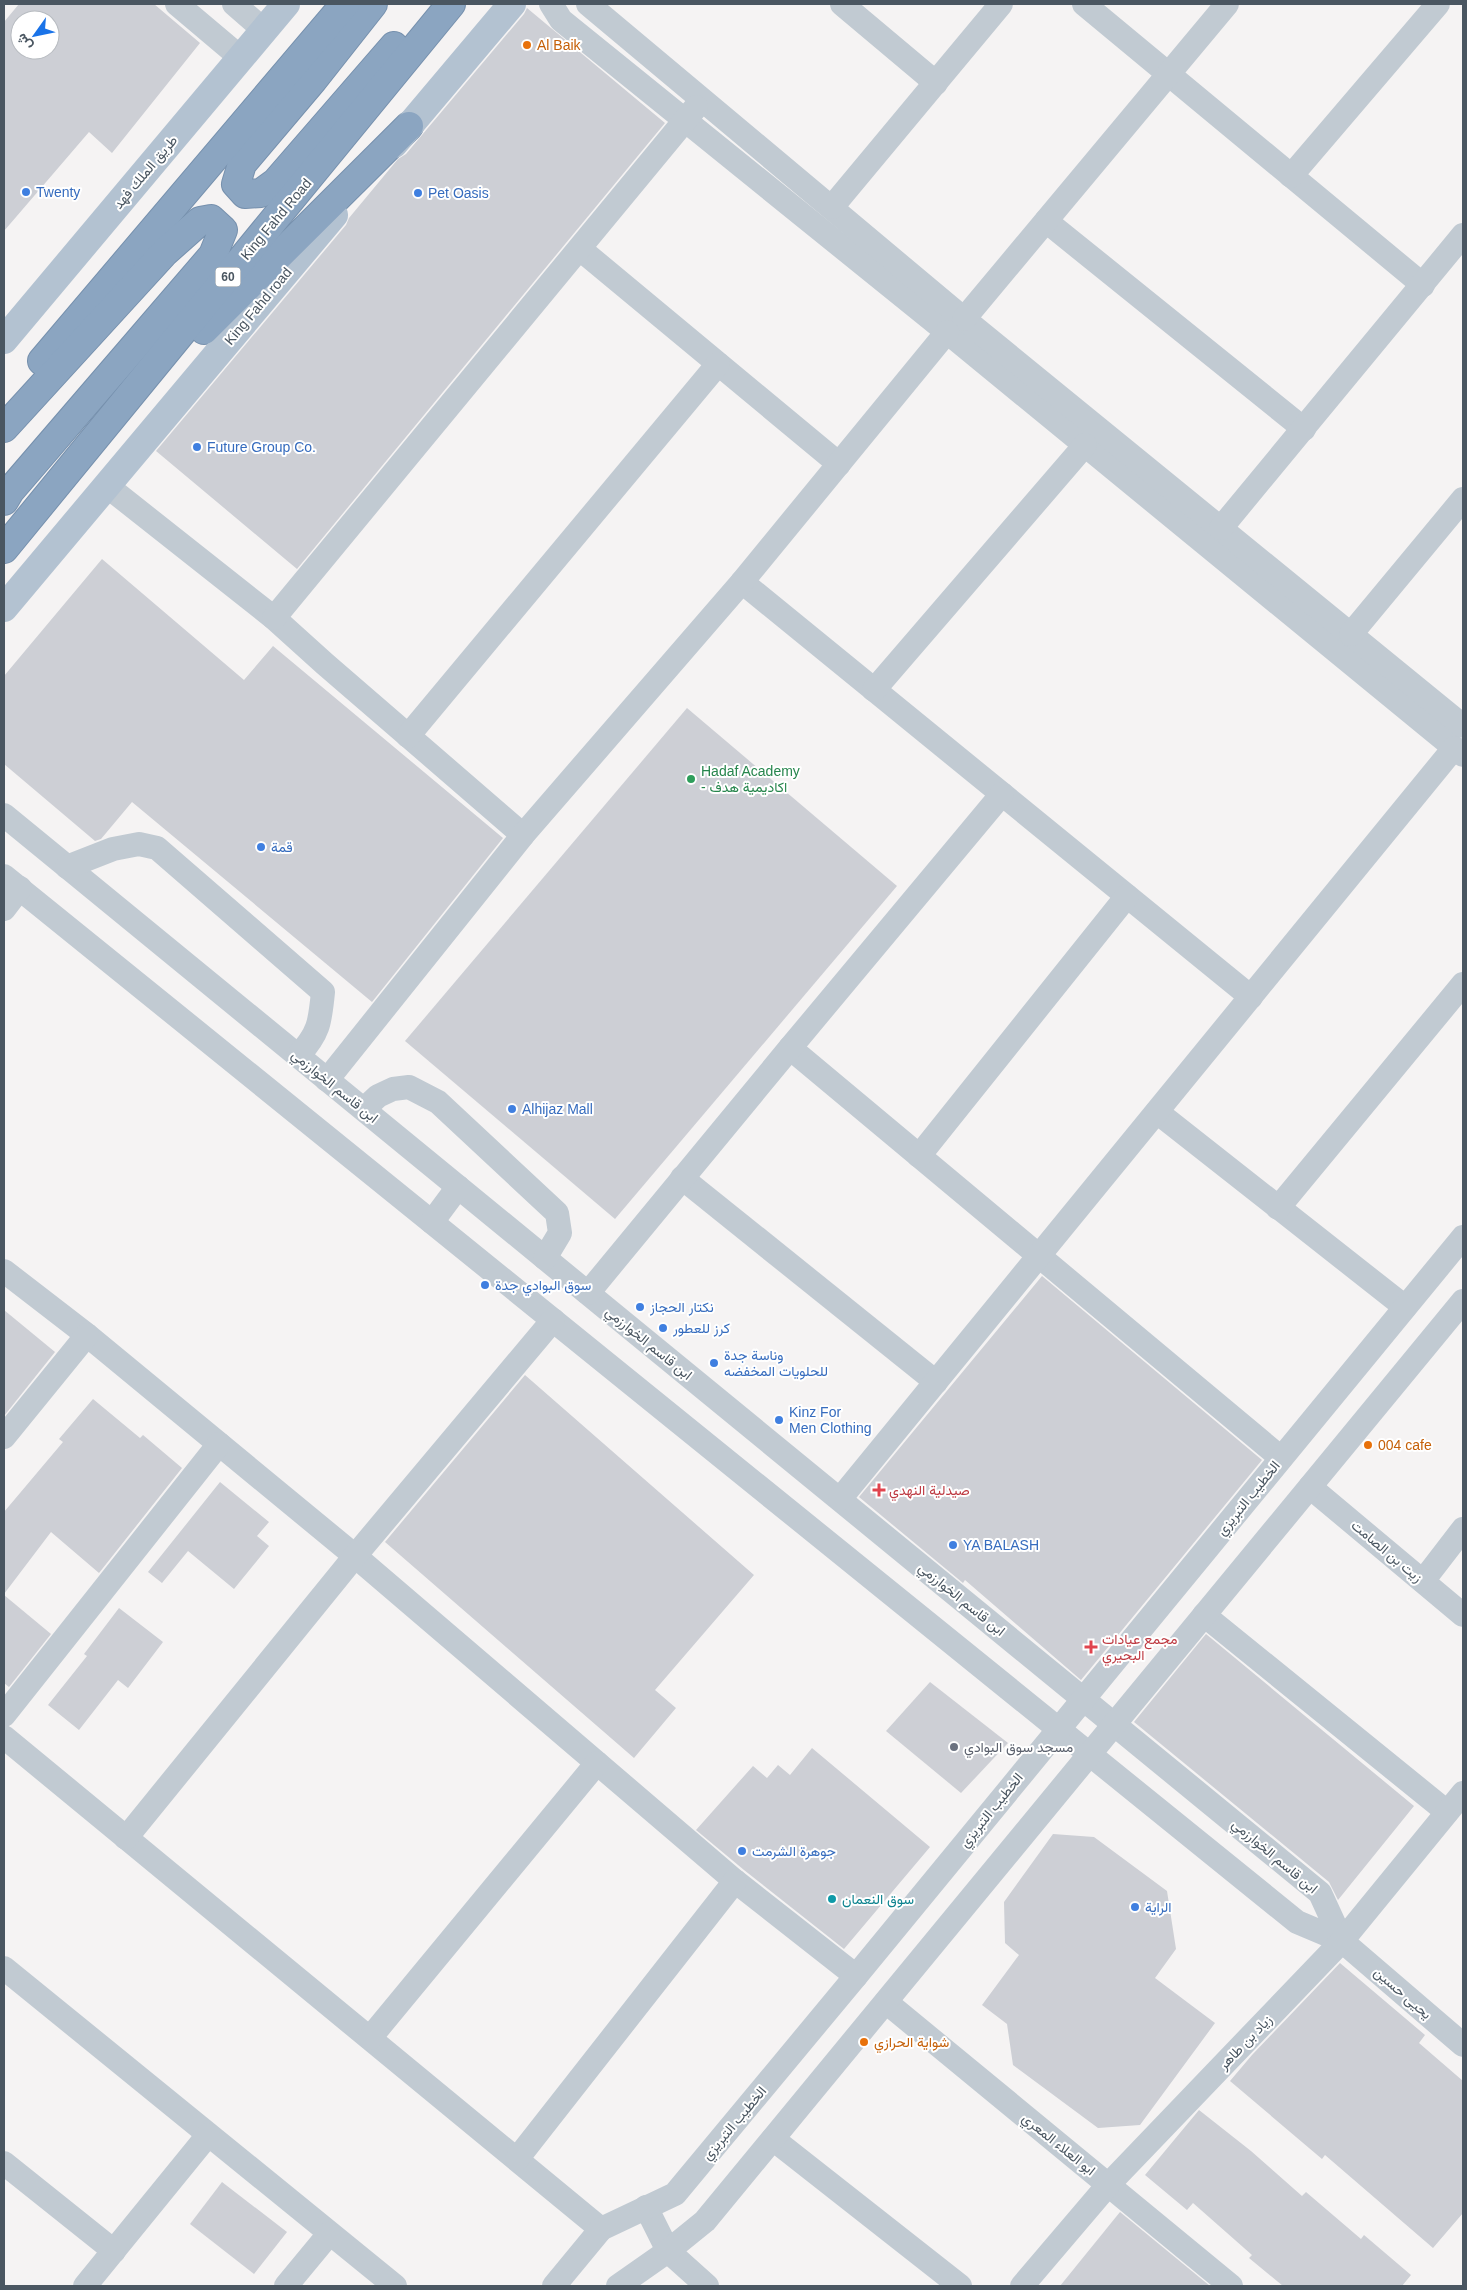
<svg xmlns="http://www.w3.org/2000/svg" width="1467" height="2290" viewBox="0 0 1467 2290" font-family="Arial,Vazirmatn,sans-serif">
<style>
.building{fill:#cdcfd5;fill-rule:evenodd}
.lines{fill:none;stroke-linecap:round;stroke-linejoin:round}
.highway-casing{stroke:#7690ad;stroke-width:30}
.minor{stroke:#c1cad2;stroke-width:24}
.major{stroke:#b3c2d1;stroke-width:28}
.highway{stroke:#8ba5c1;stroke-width:28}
.food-dot{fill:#e8710a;stroke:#fff;stroke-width:2}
.shop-dot{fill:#3f7fe0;stroke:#fff;stroke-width:2}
.leisure-dot{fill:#2e9e5b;stroke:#fff;stroke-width:2}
.health-dot{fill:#e0444e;stroke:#fff;stroke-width:2}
.worship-dot{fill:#6b7280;stroke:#fff;stroke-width:2}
.culture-dot{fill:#0f9aa8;stroke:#fff;stroke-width:2}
.labels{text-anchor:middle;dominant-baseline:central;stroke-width:4;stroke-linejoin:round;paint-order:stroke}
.shield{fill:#fff;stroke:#808990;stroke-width:1}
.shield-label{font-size:12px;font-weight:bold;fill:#4a5661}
.food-label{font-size:14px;fill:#c56008;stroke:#fff;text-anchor:start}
.street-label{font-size:14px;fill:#4a5661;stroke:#fff}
.shop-label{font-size:14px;fill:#366cbe;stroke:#fff;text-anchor:start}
.leisure-label{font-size:14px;fill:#27864d;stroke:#fff;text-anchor:start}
.health-label{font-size:14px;fill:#be3a42;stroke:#fff;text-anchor:start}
.worship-label{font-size:14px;fill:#5b616d;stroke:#fff;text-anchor:start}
.culture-label{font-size:14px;fill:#0d838f;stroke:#fff;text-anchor:start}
</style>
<rect width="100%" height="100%" fill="#f5f3f3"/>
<g class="building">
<path d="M19,4H154L200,43L112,153L89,132L4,231V22ZM20,20H50V50H20Z"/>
<polygon points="527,8 665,123 297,569 156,451 346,225 349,218 398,159 406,154 524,14"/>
<polygon points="102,559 244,680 273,646 503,838 372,1002 132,802 101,839 95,841 4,764 4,676"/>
<polygon points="687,708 897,886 615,1219 405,1041"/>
<polygon points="1042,1276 1262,1460 1081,1680 965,1580 963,1583 859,1497"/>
<polygon points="4,1310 55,1352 4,1416"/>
<polygon points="525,1375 754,1575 655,1690 676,1708 634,1758 385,1542"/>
<polygon points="93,1399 140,1438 143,1435 182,1468 99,1573 51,1532 4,1594 4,1512 63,1442 59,1439"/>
<polygon points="220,1482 269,1522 257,1536 269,1546 234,1589 188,1551 162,1583 148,1572"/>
<polygon points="4,1595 51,1634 9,1687 4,1683"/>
<polygon points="119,1608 163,1642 128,1688 118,1680 79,1730 48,1705 87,1656 84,1654"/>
<polygon points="1206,1634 1414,1806 1338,1900 1329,1882 1134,1722"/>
<polygon points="930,1682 1008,1743 961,1793 886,1731"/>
<polygon points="812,1748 930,1847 844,1949 744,1870 696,1830 753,1766 767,1778 778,1765 790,1775"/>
<polygon points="1053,1834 1094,1837 1167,1891 1176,1949 1155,1978 1215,2023 1140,2125 1098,2128 1013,2065 1007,2024 982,2005 1019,1955 1005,1943 1004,1902"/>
<polygon points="1340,1963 1425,2035 1419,2043 1463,2081 1463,2213 1433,2248 1325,2155 1322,2159 1230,2081 1252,2055"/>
<polygon points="1199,2110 1251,2151 1302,2196 1306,2192 1361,2239 1364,2235 1411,2275 1402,2286 1283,2286 1249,2258 1252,2255 1193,2203 1187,2210 1145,2175"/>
<polygon points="222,2182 287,2232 254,2274 190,2224"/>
<polygon points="1120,2212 1210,2286 1060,2286"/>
</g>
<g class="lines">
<defs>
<g id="highway">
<polyline points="373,4 313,80 242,164 236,184 245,194 261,193 276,182 394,46"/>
<polyline points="204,330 409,126"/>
<polyline points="42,361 345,4"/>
<polyline points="4,428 165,252 200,221 211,219 223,230 213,255 10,491 4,501"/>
<polyline points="4,549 451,4"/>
</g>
</defs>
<use href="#highway" class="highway-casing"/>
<g class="minor">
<polyline points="177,4 241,58"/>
<polyline points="234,4 264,30"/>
<polyline points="551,4 561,20 947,332 1463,755"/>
<polyline points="588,4 964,319 1463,726"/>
<polyline points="842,4 936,83"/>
<polyline points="1084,4 1423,285"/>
<polyline points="1291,176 1438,4"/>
<polyline points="832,207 1001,4"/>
<polyline points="1046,221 1304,429"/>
<polyline points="580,249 839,464"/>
<polyline points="964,319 1227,4"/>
<polyline points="107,486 274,618 325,664 523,835"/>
<polyline points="1221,528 1463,235"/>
<polyline points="742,582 1251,997"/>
<polyline points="274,618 696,107"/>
<polyline points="1351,634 1463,499"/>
<polyline points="874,690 1085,445"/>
<polyline points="408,736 718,364"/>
<polyline points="4,815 1320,1893 1342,1941 1297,1922 4,876"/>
<path d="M67,867L113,849L139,844L157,848L323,992C320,1023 319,1033 298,1056"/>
<polyline points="4,909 20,888"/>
<polyline points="790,1048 1281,1458"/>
<polyline points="327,1080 523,835 742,582 947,332"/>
<polyline points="364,1109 378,1096 393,1089 409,1087 438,1102 557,1213 560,1233 545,1258"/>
<polyline points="1157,1112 1405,1307"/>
<polyline points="919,1156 1127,896"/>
<polyline points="682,1178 936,1382"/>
<polyline points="1278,1208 1463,984"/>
<polyline points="432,1222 458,1187"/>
<polyline points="4,1271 87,1335 355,1556 735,1881 856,1976"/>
<polyline points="588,1293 790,1048 1002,794"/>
<polyline points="4,1437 87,1335"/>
<polyline points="1310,1487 1463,1615"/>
<polyline points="840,1499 1454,748"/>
<polyline points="1423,1581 1463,1529"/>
<polyline points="1204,1615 1447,1812"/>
<polyline points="4,1715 219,1444"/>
<polyline points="4,1737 601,2229"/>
<polyline points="126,1838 355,1556 553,1320"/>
<polyline points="1342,1941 1463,2045"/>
<polyline points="4,1968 395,2286"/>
<polyline points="886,2002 1231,2286"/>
<polyline points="370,2038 597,1763"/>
<polyline points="773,2139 960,2286"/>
<polyline points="517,2159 735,1881"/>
<polyline points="4,2163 114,2251"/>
<polyline points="646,2207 668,2251 707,2286"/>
<polyline points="85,2286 208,2135"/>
<polyline points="286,2286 329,2234"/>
<polyline points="554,2286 601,2229 675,2194 856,1976 1463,1237"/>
<polyline points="618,2286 668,2251 705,2221 1463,1301"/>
<polyline points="1022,2286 1108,2185 1342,1941 1463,1793"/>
</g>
<g class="major">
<polyline points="394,144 512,4"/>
<polyline points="4,340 286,4"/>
<polyline points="4,608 334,215"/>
</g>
<use href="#highway" class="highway"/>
</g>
<g class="food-dot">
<circle cx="527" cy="45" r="5"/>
<circle cx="1368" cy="1445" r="5"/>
<circle cx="864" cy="2042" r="5"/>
</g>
<g class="shop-dot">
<circle cx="26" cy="192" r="5"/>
<circle cx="418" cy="193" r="5"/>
<circle cx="197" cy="447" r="5"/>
<circle cx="261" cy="847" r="5"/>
<circle cx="512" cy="1109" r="5"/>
<circle cx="485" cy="1285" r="5"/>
<circle cx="640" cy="1307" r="5"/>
<circle cx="663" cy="1328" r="5"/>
<circle cx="714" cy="1363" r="5"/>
<circle cx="779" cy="1420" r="5"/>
<circle cx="953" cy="1545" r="5"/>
<circle cx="742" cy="1851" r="5"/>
<circle cx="1135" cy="1907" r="5"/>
</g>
<circle class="leisure-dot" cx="691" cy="779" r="5"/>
<g class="health-dot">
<path d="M876.5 1482.5h5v5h5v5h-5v5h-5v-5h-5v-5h5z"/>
<path d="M1088.5 1639.5h5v5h5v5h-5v5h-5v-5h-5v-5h5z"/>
</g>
<circle class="worship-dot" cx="954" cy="1747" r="5"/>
<circle class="culture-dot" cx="832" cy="1899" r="5"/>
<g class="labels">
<rect class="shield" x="215.5" y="267.5" width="25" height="19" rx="4"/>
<g class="shield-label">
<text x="228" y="277">60</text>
</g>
<g class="food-label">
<text x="537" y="45">Al Baik</text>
<text x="1378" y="1445">004 cafe</text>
<text x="874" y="2042">شواية الحرازي</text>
</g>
<g class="street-label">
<text transform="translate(145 172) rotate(-50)">طريق الملك فهد</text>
<text transform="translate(276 219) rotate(-50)">King Fahd Road</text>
<text transform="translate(258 306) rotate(-50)">King Fahd road</text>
<text transform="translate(335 1086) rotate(39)">ابن قاسم الخوارزمي</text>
<text transform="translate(649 1343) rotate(39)">ابن قاسم الخوارزمي</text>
<text transform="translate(1248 1498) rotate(-51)">الخطيب التبريزي</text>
<text transform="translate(1387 1551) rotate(40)">زيت بن الصامت</text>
<text transform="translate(962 1599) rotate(39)">ابن قاسم الخوارزمي</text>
<text transform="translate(991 1810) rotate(-51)">الخطيب التبريزي</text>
<text transform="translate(1275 1856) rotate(40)">ابن قاسم الخوارزمي</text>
<text transform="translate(1403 1993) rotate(41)">يحيى حسين</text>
<text transform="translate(1245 2042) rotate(-46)">زياد بن طاهر</text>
<text transform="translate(734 2123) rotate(-50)">الخطيب التبريزي</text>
<text transform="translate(1059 2144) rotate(39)">ابو العلاء المعري</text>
</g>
<g class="shop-label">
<text x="36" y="192">Twenty</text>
<text x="428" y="193">Pet Oasis</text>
<text x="207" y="447">Future Group Co.</text>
<text x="271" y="847">قمة</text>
<text x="522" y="1109">Alhijaz Mall</text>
<text x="495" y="1285">سوق البوادي جدة</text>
<text x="650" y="1307">نكتار الحجاز</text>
<text x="673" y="1328">كرز للعطور</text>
<text x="724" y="1355">وناسة جدة<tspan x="724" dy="16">للحلويات المخفضه</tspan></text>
<text x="789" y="1412">Kinz For<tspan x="789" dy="16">Men Clothing</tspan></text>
<text x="963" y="1545">YA BALASH</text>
<text x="752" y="1851">جوهرة الشرمت</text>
<text x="1145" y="1907">الراية</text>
</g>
<g class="leisure-label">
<text x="701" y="771">Hadaf Academy<tspan x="701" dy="16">- اكاديمية هدف</tspan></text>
</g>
<g class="health-label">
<text x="889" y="1490">صيدلية النهدي</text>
<text x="1102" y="1639">مجمع عيادات<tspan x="1102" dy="16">البحيري</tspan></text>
</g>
<g class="worship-label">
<text x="964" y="1747">مسجد سوق البوادي</text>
</g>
<g class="culture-label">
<text x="842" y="1899">سوق النعمان</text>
</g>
</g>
<rect width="1467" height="2290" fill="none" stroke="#4a5661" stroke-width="10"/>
<g transform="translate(35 35) rotate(237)"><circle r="24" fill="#ffffff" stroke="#b7bbc0"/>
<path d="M0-4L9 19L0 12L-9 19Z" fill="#1a73e8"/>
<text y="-8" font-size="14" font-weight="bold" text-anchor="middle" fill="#4a5661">ش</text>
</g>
</svg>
